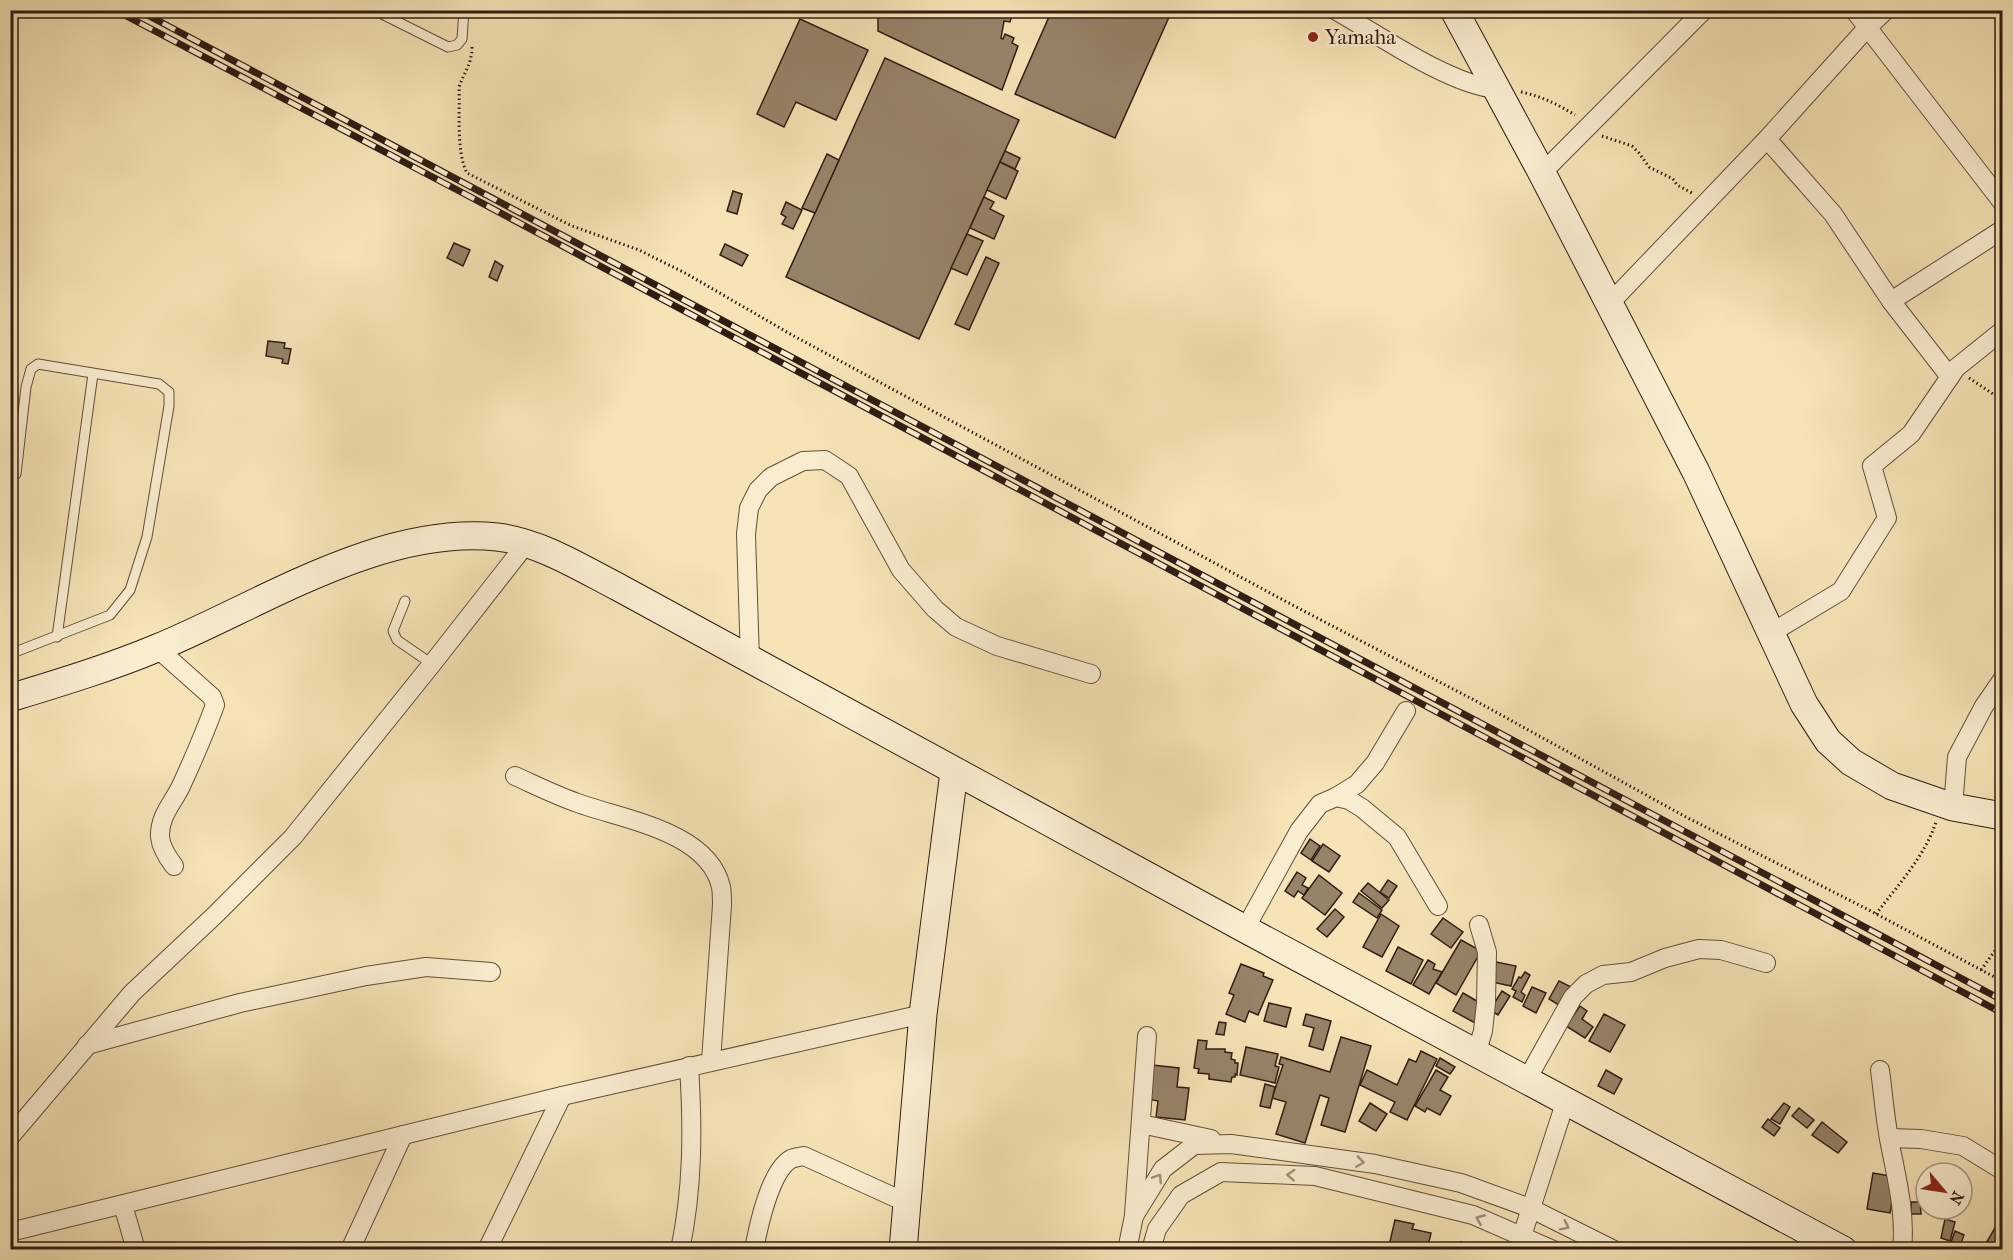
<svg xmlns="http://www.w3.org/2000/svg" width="2013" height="1260" viewBox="0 0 2013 1260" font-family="'IM FELL French Canon',serif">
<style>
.building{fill:#968469;stroke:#2f1d15;stroke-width:1.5}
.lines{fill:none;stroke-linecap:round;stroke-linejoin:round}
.lane-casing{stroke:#614f3d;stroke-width:11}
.street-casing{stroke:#614f3d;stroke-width:20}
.secondary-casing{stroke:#2f1d15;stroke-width:29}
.path{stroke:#2f1d15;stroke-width:3;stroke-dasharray:1.5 3;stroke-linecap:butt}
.lane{stroke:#f9edd0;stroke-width:9}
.street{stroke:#f9edd0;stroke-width:18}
.secondary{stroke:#f9edd0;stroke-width:27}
.rail-casing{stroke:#2f1d15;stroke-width:7}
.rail{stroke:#f9edd0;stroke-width:4.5;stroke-dasharray:14;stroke-linecap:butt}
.oneway{stroke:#9e8f7c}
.poi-dot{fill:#8f2418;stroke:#f9edd0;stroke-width:2}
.labels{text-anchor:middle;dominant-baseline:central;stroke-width:4.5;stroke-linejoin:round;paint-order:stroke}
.poi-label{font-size:21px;fill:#2f1d15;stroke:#f9edd0;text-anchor:start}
</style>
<rect width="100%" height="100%" fill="#f6e4b6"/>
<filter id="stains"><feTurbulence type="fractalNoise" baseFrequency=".00333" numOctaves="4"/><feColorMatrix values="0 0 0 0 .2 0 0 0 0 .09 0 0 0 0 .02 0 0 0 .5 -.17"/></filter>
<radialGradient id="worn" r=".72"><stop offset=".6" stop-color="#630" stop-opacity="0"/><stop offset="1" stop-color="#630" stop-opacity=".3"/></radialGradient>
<g class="building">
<polygon points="878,10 1013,12 1010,22 1004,21 1001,38 1003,39 1005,34 1014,38 1012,43 1018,46 1002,90 878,31"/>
<polygon points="1052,10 1154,10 1169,17 1115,138 1015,94"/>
<polygon points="800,19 868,50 836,120 796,102 784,127 757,114"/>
<polygon points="885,58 1019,120 919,339 786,277"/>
<polygon points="1005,151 1020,158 1015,169 1000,162"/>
<polygon points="827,154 839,160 815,213 802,208"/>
<polygon points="1000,162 1018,171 1006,199 987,190"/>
<polygon points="733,191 742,194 737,214 727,211"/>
<polygon points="984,197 994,202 990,209 1004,216 994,239 970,228"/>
<polygon points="786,202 802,210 793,229 782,224 786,217 781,214"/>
<polygon points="967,234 983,241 967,275 951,268"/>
<polygon points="454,243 470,250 463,266 447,258"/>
<polygon points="725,244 748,255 742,266 720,255"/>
<polygon points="986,257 999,263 969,330 955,324"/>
<polygon points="495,261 503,266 497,281 489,277"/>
<polygon points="268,341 285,343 284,348 291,349 288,364 282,363 283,359 266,356"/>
<polygon points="1310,839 1320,846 1311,860 1301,853"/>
<polygon points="1323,844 1340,856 1329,872 1312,861"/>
<polygon points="1297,872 1306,878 1302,885 1308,888 1304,895 1298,891 1294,897 1285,891"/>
<polygon points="1319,875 1342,893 1325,915 1302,898"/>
<polygon points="1388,880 1397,886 1389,898 1380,892"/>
<polygon points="1368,883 1389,900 1382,908 1361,891"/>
<polygon points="1359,893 1382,910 1377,918 1353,902"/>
<polygon points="1335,909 1344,917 1327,937 1317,929"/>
<polygon points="1381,914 1399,926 1382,957 1363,947"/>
<polygon points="1443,918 1463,932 1451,948 1431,934"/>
<polygon points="1461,940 1481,951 1456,995 1436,983"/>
<polygon points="1398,947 1423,960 1411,984 1386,971"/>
<polygon points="1428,960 1435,964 1433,969 1442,972 1429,994 1413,985"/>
<polygon points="1496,962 1516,966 1511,986 1492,982"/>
<polygon points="1241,964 1264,973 1263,976 1273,980 1258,1015 1249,1011 1245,1022 1226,1014 1234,995 1229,993"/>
<polygon points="1525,972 1530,975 1521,992 1525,995 1522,1002 1513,997 1516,991 1512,989 1519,977 1521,978"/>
<polygon points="1559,981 1573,988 1562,1007 1549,999"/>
<polygon points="1532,987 1546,993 1536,1013 1523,1006"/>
<polygon points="1502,991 1510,996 1498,1015 1490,1010"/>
<polygon points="1463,993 1482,1004 1479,1025 1453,1011"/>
<polygon points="1269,1003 1291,1008 1286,1027 1264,1021"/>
<polygon points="1580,1006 1587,1011 1582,1019 1593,1027 1585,1038 1566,1026"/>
<polygon points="1306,1014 1331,1021 1323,1050 1309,1046 1314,1028 1303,1025"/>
<polygon points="1604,1014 1625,1025 1610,1052 1589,1041"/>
<polygon points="1219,1022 1226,1023 1224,1035 1216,1034"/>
<polygon points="1341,1037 1371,1046 1345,1132 1321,1125 1329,1098 1320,1095 1305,1143 1276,1134 1286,1102 1272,1098 1283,1065 1279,1064 1281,1057 1330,1072"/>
<polygon points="1198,1040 1207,1041 1206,1049 1225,1049 1225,1052 1232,1053 1231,1059 1235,1060 1235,1063 1238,1063 1237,1075 1235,1074 1235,1077 1232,1077 1231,1082 1209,1079 1209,1074 1198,1073 1199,1069 1194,1068"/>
<polygon points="1246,1047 1278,1054 1275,1066 1279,1067 1275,1083 1240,1075"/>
<polygon points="1421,1051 1437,1059 1407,1120 1390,1112 1395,1102 1360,1085 1367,1070 1397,1085 1409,1059 1416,1062"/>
<polygon points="1440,1058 1455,1067 1450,1074 1436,1066"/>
<polygon points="1152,1065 1179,1068 1177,1087 1189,1088 1185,1120 1156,1117 1158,1101 1148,1099"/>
<polygon points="1436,1070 1448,1077 1440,1090 1451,1096 1440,1115 1427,1108 1425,1112 1415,1106"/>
<polygon points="1606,1070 1622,1079 1614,1094 1598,1086"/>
<polygon points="1265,1084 1275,1087 1270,1108 1260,1106"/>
<polygon points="1370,1103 1387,1114 1376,1131 1359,1121"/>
<polygon points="1784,1103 1790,1107 1780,1124 1771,1119"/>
<polygon points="1799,1108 1814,1120 1807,1128 1792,1116"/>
<polygon points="1768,1119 1780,1128 1774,1136 1762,1127"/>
<polygon points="1822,1122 1847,1142 1838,1153 1812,1135"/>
<polygon points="1873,1173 1896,1177 1890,1213 1867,1209"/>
<polygon points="1911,1202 1920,1202 1921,1214 1911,1214"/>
<polygon points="2002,1216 2002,1250 1982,1250"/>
<polygon points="1945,1219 1955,1222 1950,1241 1941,1238"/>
<polygon points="1395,1220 1414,1224 1412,1229 1431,1233 1427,1250 1388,1250"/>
<polygon points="1955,1231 1964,1235 1960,1246 1951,1242"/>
<polygon points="1461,1242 1483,1250 1458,1250"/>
</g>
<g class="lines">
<defs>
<g id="lane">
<polyline points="374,10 448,47 457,45 462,39 464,10"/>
<polyline points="405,601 393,631 397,640 432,664"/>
<polyline points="57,637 93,374"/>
<polyline points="10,654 110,615 130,590 147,537 169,406 169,392 159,384 38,364 31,369 26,387 16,474"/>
</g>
<g id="street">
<path d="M1335,10C1379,35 1448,84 1496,89"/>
<polyline points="1854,10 2002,202"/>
<polyline points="1767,139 1833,214 1891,301 1950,377"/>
<polyline points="1542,173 1704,10"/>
<polyline points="1891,301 2002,230"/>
<polyline points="1609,304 1767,139 1867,28 1886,10"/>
<polyline points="1771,633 1841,591 1887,518 1872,466 1911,434 1956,368 2002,331"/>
<path d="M157,648L212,697L215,705C205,732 193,760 181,786C173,803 159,816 160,837C161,847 168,858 174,866"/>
<polyline points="750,661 746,534 749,508 758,490 771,477 803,461 825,460 849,476 901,570 935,609 956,627 997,646 1091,674"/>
<path d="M515,776C535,785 555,795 575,802C619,819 708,830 721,887C722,893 722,899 722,905L711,1061"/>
<polyline points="1336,797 1357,784 1375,763 1406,711"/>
<polyline points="1953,807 1957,757 1984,706 2002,680"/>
<polyline points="1245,929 1299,831 1320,804 1336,797 1349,800 1362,808 1397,837 1438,906"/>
<polyline points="87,1045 240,1003 366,976 426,967 491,972"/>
<polyline points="1476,1054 1483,1031 1486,1003 1487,952 1479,925"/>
<path d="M1880,1070C1883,1093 1885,1117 1889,1139C1896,1176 1906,1212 1902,1250"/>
<polyline points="1526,1081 1573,997 1586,984 1603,975 1631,972 1665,958 1699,949 1721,950 1766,963"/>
<polyline points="1141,1124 1211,1139"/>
<polyline points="10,1137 132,993 215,915 293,837 432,664 526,544"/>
<polyline points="1889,1138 1921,1139 1963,1146 2002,1170"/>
<polyline points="123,1205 136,1250"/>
<polyline points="1134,1214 1147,1036"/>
<polyline points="10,1232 562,1096 923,1014"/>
<polyline points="1522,1236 1565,1103"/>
<polyline points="350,1250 403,1135"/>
<polyline points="487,1250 562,1096"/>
<path d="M680,1250C693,1189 693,1128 689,1066"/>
<path d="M754,1250C758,1228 770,1171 791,1159C795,1157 800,1157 804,1156L907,1203"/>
<polyline points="1127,1250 1134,1216 1163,1169 1194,1145 1231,1144 1375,1164 1461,1183 1530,1208 1614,1250"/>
<polyline points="1151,1250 1157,1229 1181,1195 1221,1172 1315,1176 1473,1215 1553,1250"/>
</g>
<g id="secondary">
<polyline points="1454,10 1542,173 1696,472 1804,704 1828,741 1851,762 1892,786 1953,807 2002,816"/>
<path d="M10,698C59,683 109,668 157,648C261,605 380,525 497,537C538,541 583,569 618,587L1245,929L1843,1250"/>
<polyline points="903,1250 923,1014 954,772"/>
</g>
</defs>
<use href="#lane" class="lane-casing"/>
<use href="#street" class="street-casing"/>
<use href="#secondary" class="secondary-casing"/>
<g class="path">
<path d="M472,47C472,64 464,72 459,87C460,111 456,152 467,173L572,226L639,250L687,274L792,335L1298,608L1474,700L1686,817L1867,909L2002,981"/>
<path d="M1521,92C1541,96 1557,104 1575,115"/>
<polyline points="1602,136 1632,146 1639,153 1649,167 1673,179 1677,185 1692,193"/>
<polyline points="1969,378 2002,400"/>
<path d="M1876,914C1898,885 1925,856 1936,822"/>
<polyline points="1981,970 2002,941"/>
</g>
<use href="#lane" class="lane"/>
<use href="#street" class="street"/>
<use href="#secondary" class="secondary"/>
<defs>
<g id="rail">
<polyline points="115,10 463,193 2002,1013"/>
<polyline points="138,10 2002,1000"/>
</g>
</defs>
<use href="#rail" class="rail-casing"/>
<use href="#rail" class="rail"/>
</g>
<defs><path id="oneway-chevron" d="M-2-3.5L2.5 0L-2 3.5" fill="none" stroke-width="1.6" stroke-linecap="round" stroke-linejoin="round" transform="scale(1.5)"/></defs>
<g class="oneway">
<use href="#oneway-chevron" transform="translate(1360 1162) rotate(8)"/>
<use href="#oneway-chevron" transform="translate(1291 1175) rotate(-177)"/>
<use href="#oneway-chevron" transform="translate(1158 1178) rotate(-57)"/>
<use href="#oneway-chevron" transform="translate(1480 1219) rotate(-158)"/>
<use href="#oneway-chevron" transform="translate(1565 1226) rotate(26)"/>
</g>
<circle class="poi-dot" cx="1313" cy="37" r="6"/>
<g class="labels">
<g class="poi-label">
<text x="1325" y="37">Yamaha</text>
</g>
</g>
<rect width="2013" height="1260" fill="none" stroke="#f6e4b6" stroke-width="36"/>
<rect x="12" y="12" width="1989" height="1236" fill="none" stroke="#2f1d15" stroke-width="3"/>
<rect x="18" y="18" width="1977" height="1224" fill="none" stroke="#2f1d15" stroke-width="1.5"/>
<g transform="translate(1944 1191) rotate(119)"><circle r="28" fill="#f9edd0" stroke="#a89a85" stroke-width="1.5"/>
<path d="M0-4.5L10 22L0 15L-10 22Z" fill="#8f2418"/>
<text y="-9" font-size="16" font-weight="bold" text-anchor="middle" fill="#2f1d15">N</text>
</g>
<rect width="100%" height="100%" filter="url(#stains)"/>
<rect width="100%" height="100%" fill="url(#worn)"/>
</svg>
